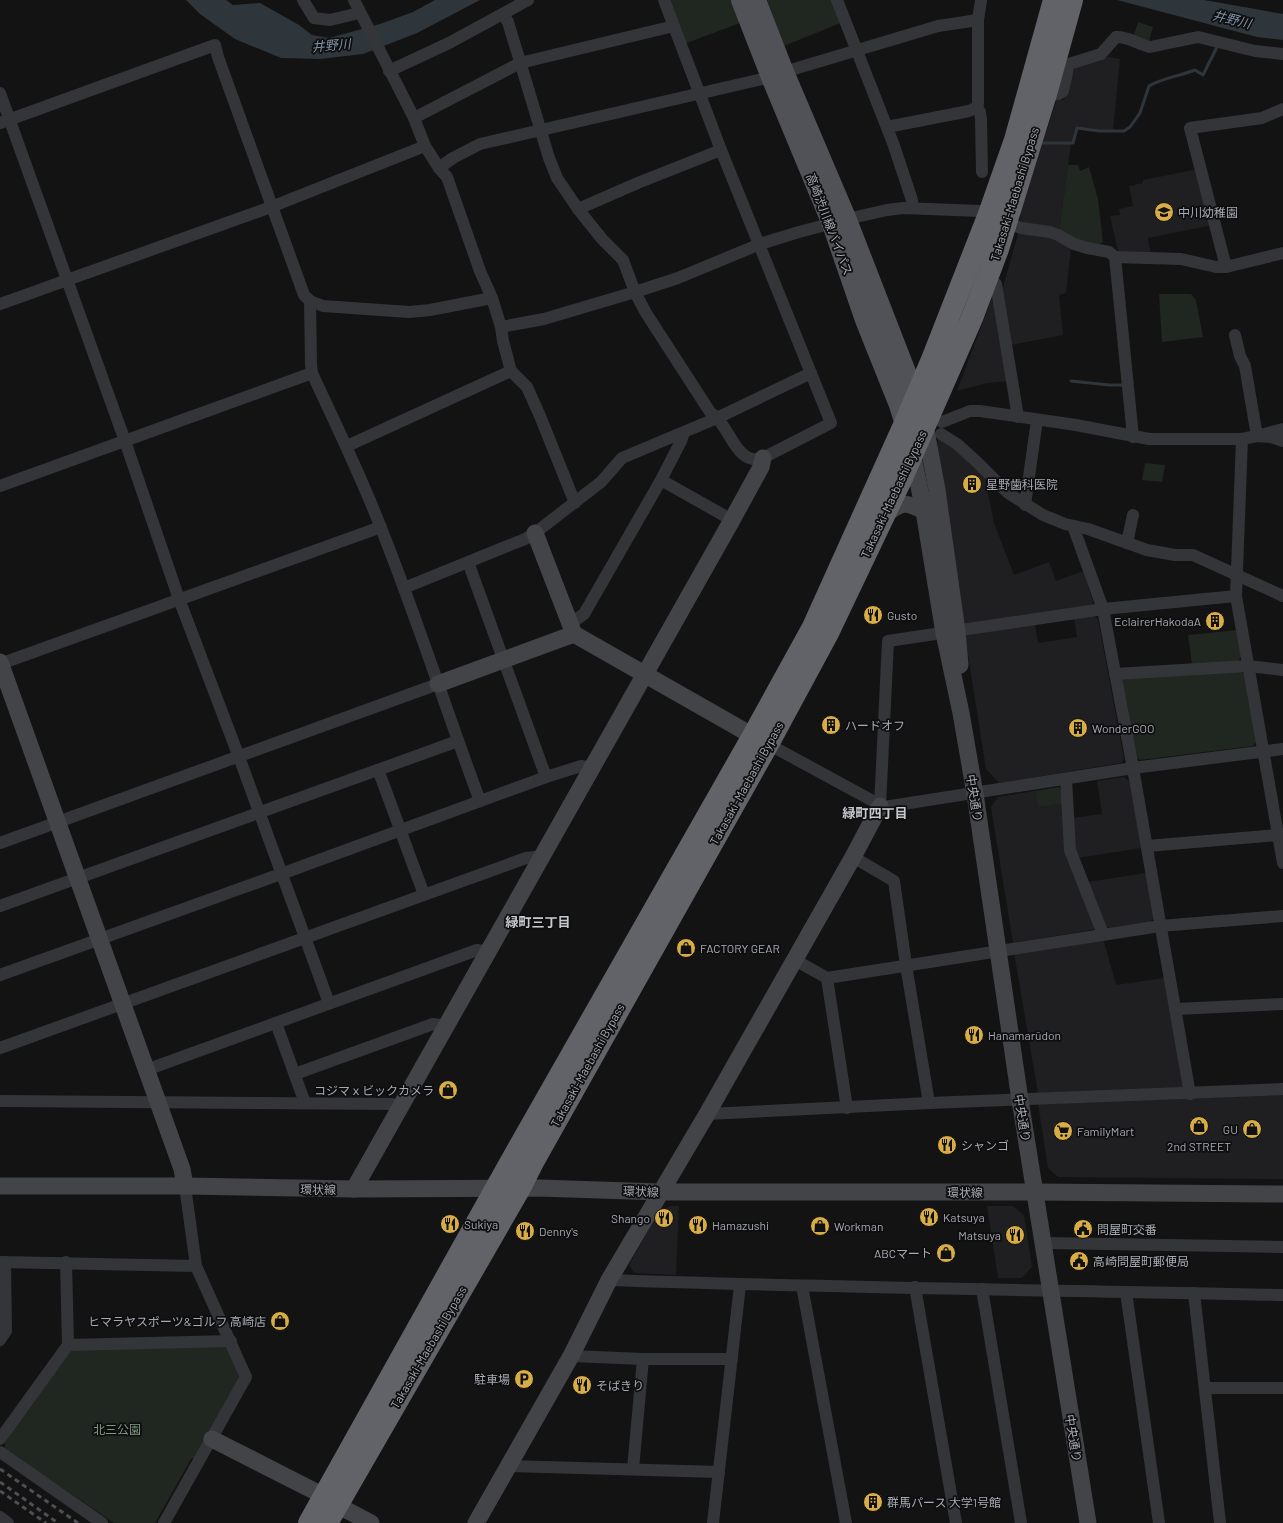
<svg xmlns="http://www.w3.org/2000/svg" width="1283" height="1523" viewBox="0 0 1283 1523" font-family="Barlow,'Noto Sans JP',sans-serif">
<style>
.built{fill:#1f1f21}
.green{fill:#202620}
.water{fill:#2e353b}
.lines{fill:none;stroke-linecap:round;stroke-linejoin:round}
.stream{stroke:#2e353b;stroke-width:3}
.street{stroke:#343539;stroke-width:12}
.secondary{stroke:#434448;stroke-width:17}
.primary{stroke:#515257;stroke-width:20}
.highway{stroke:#616369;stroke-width:22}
.rail{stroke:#4e4f53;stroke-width:3;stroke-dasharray:5 4;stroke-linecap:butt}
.labels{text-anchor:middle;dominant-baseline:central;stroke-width:3.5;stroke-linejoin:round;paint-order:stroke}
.street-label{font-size:12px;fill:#a6aab3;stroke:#0e0e0f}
.poi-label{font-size:12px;fill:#a6aab3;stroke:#0e0e0f;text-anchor:start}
.park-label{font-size:12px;fill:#7f9b82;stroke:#0e0e0f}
.water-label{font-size:13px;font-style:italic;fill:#8195aa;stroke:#0e0e0f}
.neighbourhood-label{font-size:13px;font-weight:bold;fill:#c7c9cf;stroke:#0e0e0f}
</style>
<rect width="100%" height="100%" fill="#131314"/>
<g class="built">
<polygon points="1104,56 1120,59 1113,131 1077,128 1073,143 1071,143 1059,233 1021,224 1020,213 1057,99 1064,100 1075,68 1079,64"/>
<polygon points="1198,169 1213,225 1148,238 1151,256 1119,255 1110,216 1120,215 1119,209 1133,206 1129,186 1143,183 1143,180"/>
<polygon points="1019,231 1053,237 1071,248 1066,293 1059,295 1063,335 1011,345 1002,297 1004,283"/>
<polygon points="992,298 1003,346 1009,381 987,383 957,391"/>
<polygon points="939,438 952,445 984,473 994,523 1014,575 1049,562 1056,581 1083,571 1093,602 1092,606 964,627 936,451"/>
<polygon points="1093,615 1098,619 1124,759 1121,763 999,783 986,769 965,636 1035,624 1038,643 1077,637 1074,618"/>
<polygon points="1124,777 1129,781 1142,848 1077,858 1072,818 1102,814 1097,781"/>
<polygon points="1059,787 1063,795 1065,843 1097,929 1013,943 991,807 998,797"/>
<polygon points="1146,873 1155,918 1149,922 1105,928 1087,882"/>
<polygon points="1103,938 1116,985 1164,978 1184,1085 1182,1088 1038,1094 1014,952"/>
<polygon points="1283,1094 1283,1179 1058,1177 1048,1168 1038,1104"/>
<polygon points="670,1206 679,1206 676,1275 634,1273 629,1265 659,1211"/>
<polygon points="987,1206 1013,1206 1024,1215 1032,1267 1022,1278 998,1278"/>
</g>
<g class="green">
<polygon points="668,0 731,0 740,23 684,44"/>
<polygon points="767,0 834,0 843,22 784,46"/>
<polygon points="1138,22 1153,27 1148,45 1133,38"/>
<polygon points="1068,165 1078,165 1080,171 1089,167 1098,199 1103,242 1094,247 1059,233"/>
<polygon points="1159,294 1191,294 1196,300 1203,337 1162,342"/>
<polygon points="1145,463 1165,465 1162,482 1142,480"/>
<polygon points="1237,630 1242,656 1237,662 1192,665 1188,635"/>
<polygon points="1239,671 1245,675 1257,741 1253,746 1140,760 1135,757 1121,681 1124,678"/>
<polygon points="1059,787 1063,795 1063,803 1038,807 1036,791"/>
<path d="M225,1346C234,1354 239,1368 239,1379L196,1457L191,1459L155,1523H114L5,1449V1442L67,1352L73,1349Z"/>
</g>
<g class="water">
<polygon points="186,0 226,0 233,5 260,3 299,25 312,35 329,38 380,24 413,12 435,0 480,0 417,33 363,54 320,59 281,58 235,39 200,14"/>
<polygon points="1117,0 1204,0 1283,14 1283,40 1257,37"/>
</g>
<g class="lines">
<g class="stream">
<path d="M1043,143H1073L1077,128L1099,131H1124L1130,127L1140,113L1149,86C1162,78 1180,76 1195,70L1203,75L1218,45"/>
<polyline points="1071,381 1109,385 1125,385"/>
</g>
<g class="street">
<polyline points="303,0 314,18 330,20 359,13"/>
<polyline points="837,0 893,143 912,200 912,208"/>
<path d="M503,14L508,22L549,158L557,178L578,209L602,239L623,260L635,292L646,313L710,412C712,414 715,416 717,418C731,432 738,466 763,458L831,423L721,150L664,0"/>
<polyline points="389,71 449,43 528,0"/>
<polyline points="784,72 938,26 978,20"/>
<polyline points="0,93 125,441 179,599 239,757 329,1003"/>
<path d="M1046,94C1052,94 1058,96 1063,91L1069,64L1101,54L1116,37C1128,36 1139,45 1150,47L1198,37L1255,51L1283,54"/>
<polyline points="977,107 980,112 981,120 982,172"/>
<polyline points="414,118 520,63 674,26"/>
<polyline points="0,123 215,45 218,57 304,295 310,301 323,306 409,312 430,310 492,298"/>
<polyline points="887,127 969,111 977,107 978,103 978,20 981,0"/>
<polyline points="439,168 453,158 480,144 771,77"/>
<polyline points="578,209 640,182 721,150"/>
<polyline points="1115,257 1133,437"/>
<polyline points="1226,267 1190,128 1262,118 1283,109"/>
<polyline points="987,280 996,284 1018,417"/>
<path d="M310,301L311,364L312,373C336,425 361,476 381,528C417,618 446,710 480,801"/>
<polyline points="0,304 271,207 425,146"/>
<polyline points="501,327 544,319 635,292 678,278 760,244 799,232 856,217 887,210 903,208 980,211 1021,228 1050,232 1058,235 1074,244 1087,248 1109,252 1115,257 1181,259 1216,267 1226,267 1283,253"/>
<polyline points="1235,335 1240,356 1245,366 1257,436 1283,429"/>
<polyline points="511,371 527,387 540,416 575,503"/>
<polyline points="942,422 970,411 980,411 1076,425 1149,439 1242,439 1257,436 1271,437 1283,441"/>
<polyline points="941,434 957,444 978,463 1008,493 1043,515 1065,524 1088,529 1147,550 1175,555 1193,555 1283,596"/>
<polyline points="1242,439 1236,596 1283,863"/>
<polyline points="347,446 511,371 503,341 501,327 492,298 480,271 447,177 439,168 425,146 414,118 354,0"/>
<polyline points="661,480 732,520"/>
<polyline points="0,486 312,373"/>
<polyline points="1025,505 1037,420"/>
<polyline points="1073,526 1103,609 1133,768 1190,1094"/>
<polyline points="1127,543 1133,515"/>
<polyline points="468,562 546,777"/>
<polyline points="404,588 525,539 535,533 601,482 622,458 717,418 811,373"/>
<polyline points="570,624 584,614 661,480 681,441 684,432"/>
<polyline points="0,664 381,527"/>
<polyline points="1115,674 1248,666 1283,670"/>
<polyline points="768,744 884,807 1133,768 1283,749"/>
<path d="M378,770C394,811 408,853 424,894"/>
<polyline points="1066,779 1070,850 1103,934"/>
<polyline points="880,806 888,641 1103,609 1236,596"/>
<polyline points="0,843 438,684"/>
<polyline points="1147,846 1278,835"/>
<polyline points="853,857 894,881 906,965 929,1103"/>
<polyline points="0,906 458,741"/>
<polyline points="795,960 827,978 1160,926 1283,916"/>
<polyline points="0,975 281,874 546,777 581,766 593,768"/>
<polyline points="827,978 847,1108"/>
<polyline points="1175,1009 1283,1004"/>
<polyline points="276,1023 305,1103"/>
<polyline points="0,1048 526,858 543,856"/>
<polyline points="146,1070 477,950 489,952"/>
<polyline points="295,1074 433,1024 446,1026"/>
<polyline points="0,1101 392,1104 401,1106"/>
<polyline points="707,1114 929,1103 1283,1089"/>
<polyline points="1044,1243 1283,1247"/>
<polyline points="0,1262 196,1266"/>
<path d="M609,1280C833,1288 1058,1290 1283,1295"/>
<polyline points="802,1286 846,1523"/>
<polyline points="915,1287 956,1523"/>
<polyline points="982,1289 1021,1523"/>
<polyline points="1126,1292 1159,1523"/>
<polyline points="1194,1293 1220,1523"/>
<polyline points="0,1340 6,1331 5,1262"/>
<polyline points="68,1345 231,1341"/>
<polyline points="571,1356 643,1359 732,1359"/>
<polyline points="1205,1388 1283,1388"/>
<polyline points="0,1439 68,1345 66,1262"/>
<polyline points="0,1452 102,1523"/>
<polyline points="509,1466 719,1472"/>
<polyline points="633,1469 643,1359"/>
<polyline points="0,1517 8,1523"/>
<polyline points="164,1523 246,1377 196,1266 185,1186"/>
<polyline points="713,1523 740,1285"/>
</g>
<g class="secondary">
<polyline points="925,425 937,490 957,631 960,665"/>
<polyline points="912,452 924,511 944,633 961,713 975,794 1020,1100 1088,1523"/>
<path d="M883,516C901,503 903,500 924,511"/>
<polyline points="535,533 574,634 753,736"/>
<polyline points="0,662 182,1169 185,1186"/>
<polyline points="438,684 574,634"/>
<polyline points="0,1186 185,1186 354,1189 539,1188 660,1192 1036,1192 1283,1194"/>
<polyline points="354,1189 732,520 761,467 763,458"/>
<polyline points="212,1439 324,1496"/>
<polyline points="337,1505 371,1523"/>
<polyline points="476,1523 571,1356 609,1280 707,1114 853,857 880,806"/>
</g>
<g class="primary">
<polyline points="741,0 771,77 832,224 865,320 899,405 908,434"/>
<polyline points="756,0 784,72 847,220 920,408"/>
</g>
<g class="highway">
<polyline points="309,1523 510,1163 753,736 813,627 905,423 933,357 989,214 1015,140 1054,0"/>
<polyline points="327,1523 520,1188 533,1162 768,744 828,633 901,480 972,318 998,249 1046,94 1072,0"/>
</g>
<g class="rail">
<polyline points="0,1469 78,1523"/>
<polyline points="0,1482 58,1523"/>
<polyline points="0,1491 46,1523"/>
</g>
</g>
<defs>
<symbol id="school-disc" viewBox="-11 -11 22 22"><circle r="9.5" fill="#d9ad45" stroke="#0e0e0f"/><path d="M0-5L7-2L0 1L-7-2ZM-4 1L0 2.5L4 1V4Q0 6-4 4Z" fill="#111"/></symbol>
<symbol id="building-disc" viewBox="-11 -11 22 22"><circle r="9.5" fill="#d9ad45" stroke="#0e0e0f"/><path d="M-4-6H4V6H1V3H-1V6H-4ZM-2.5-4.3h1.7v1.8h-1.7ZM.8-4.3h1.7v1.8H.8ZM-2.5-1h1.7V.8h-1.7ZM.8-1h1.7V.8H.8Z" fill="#111"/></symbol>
<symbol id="restaurant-disc" viewBox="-11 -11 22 22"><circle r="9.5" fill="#d9ad45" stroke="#0e0e0f"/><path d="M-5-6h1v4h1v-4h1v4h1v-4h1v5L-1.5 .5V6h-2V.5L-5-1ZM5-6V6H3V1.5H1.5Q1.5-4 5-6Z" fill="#111"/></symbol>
<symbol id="shop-disc" viewBox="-11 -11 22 22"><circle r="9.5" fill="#d9ad45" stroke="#0e0e0f"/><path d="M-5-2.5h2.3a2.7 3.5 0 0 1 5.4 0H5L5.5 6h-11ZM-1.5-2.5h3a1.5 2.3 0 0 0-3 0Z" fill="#111"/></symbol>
<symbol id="supermarket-disc" viewBox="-11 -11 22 22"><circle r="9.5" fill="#d9ad45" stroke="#0e0e0f"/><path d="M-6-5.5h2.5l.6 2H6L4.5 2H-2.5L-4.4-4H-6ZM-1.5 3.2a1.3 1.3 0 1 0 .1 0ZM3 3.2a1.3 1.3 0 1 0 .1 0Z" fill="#111"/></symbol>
<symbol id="civic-disc" viewBox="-11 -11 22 22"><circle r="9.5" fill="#d9ad45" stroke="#0e0e0f"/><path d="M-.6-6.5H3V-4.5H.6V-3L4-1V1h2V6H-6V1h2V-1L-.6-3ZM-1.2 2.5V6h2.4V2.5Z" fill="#111"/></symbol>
<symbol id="parking-disc" viewBox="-11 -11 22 22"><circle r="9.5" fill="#d9ad45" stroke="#0e0e0f"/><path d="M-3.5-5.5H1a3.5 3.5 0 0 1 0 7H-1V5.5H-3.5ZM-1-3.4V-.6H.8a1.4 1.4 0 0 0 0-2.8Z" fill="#111"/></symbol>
</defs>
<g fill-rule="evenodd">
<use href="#school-disc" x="1153" y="201" width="22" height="22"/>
<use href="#building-disc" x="961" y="473" width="22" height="22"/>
<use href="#restaurant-disc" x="862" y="604" width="22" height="22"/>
<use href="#building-disc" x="1204" y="610" width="22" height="22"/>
<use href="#building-disc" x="820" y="714" width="22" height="22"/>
<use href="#building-disc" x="1067" y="717" width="22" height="22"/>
<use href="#shop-disc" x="675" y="937" width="22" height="22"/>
<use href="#restaurant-disc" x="963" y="1024" width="22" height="22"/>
<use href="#shop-disc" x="437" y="1079" width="22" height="22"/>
<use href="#shop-disc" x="1188" y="1115" width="22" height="22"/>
<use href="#shop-disc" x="1241" y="1118" width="22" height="22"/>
<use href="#supermarket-disc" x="1052" y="1120" width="22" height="22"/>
<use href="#restaurant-disc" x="936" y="1134" width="22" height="22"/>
<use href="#restaurant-disc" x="918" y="1206" width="22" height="22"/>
<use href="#restaurant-disc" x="653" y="1207" width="22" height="22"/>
<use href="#restaurant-disc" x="439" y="1213" width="22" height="22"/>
<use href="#restaurant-disc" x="687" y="1214" width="22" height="22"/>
<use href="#shop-disc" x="809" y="1215" width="22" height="22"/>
<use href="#civic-disc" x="1072" y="1218" width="22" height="22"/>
<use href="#restaurant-disc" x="514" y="1220" width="22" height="22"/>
<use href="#restaurant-disc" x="1004" y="1224" width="22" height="22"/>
<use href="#shop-disc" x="935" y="1242" width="22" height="22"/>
<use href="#civic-disc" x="1068" y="1250" width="22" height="22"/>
<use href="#shop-disc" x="269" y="1310" width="22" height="22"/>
<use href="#parking-disc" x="513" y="1368" width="22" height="22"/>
<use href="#restaurant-disc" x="571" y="1374" width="22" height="22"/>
<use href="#building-disc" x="862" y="1491" width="22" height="22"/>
</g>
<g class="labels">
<g class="street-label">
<text transform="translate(1014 194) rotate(-73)">Takasaki-Maebashi Bypass</text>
<text transform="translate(830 224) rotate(69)">高崎渋川線バイパス</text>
<text transform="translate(893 494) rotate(-65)">Takasaki-Maebashi Bypass</text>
<text transform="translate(746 783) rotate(-61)">Takasaki-Maebashi Bypass</text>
<text transform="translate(975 798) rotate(81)">中央通り</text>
<text transform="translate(587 1065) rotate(-61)">Takasaki-Maebashi Bypass</text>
<text transform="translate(1023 1118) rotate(81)">中央通り</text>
<text transform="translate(318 1189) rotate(1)">環状線</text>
<text transform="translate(641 1191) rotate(2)">環状線</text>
<text x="965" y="1192">環状線</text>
<text transform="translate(428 1347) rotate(-60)">Takasaki-Maebashi Bypass</text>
<text transform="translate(1074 1438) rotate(81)">中央通り</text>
</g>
<g class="poi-label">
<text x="1178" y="212">中川幼稚園</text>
<text x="986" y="484">星野歯科医院</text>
<text x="887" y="615">Gusto</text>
<text x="1201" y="621" text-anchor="end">EclairerHakodaA</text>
<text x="845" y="725">ハードオフ</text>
<text x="1092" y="728">WonderGOO</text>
<text x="700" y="948">FACTORY GEAR</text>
<text x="988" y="1035">Hanamarūdon</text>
<text x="434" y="1090" text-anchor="end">コジマｘビックカメラ</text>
<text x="1238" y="1129" text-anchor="end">GU</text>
<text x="1077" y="1131">FamilyMart</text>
<text x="961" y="1145">シャンゴ</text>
<text x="1199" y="1146" text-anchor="middle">2nd STREET</text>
<text x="943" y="1217">Katsuya</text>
<text x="650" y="1218" text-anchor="end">Shango</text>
<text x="464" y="1224">Sukiya</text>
<text x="712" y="1225">Hamazushi</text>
<text x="834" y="1226">Workman</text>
<text x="1097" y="1229">問屋町交番</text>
<text x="539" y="1231">Denny's</text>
<text x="1001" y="1235" text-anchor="end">Matsuya</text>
<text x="932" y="1253" text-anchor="end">ABCマート</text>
<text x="1093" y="1261">高崎問屋町郵便局</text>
<text x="266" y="1321" text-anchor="end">ヒマラヤスポーツ&amp;ゴルフ 高崎店</text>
<text x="510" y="1379" text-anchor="end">駐車場</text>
<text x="596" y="1385">そばきり</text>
<text x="887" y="1502">群馬パース 大学1号館</text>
</g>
<g class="park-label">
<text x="117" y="1429">北三公園</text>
</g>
<g class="water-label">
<text transform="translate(1232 19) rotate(14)">井野川</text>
<text transform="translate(331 45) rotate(-5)">井野川</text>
</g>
<g class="neighbourhood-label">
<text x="875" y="813">緑町四丁目</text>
<text x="538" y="922">緑町三丁目</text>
</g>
</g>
</svg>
